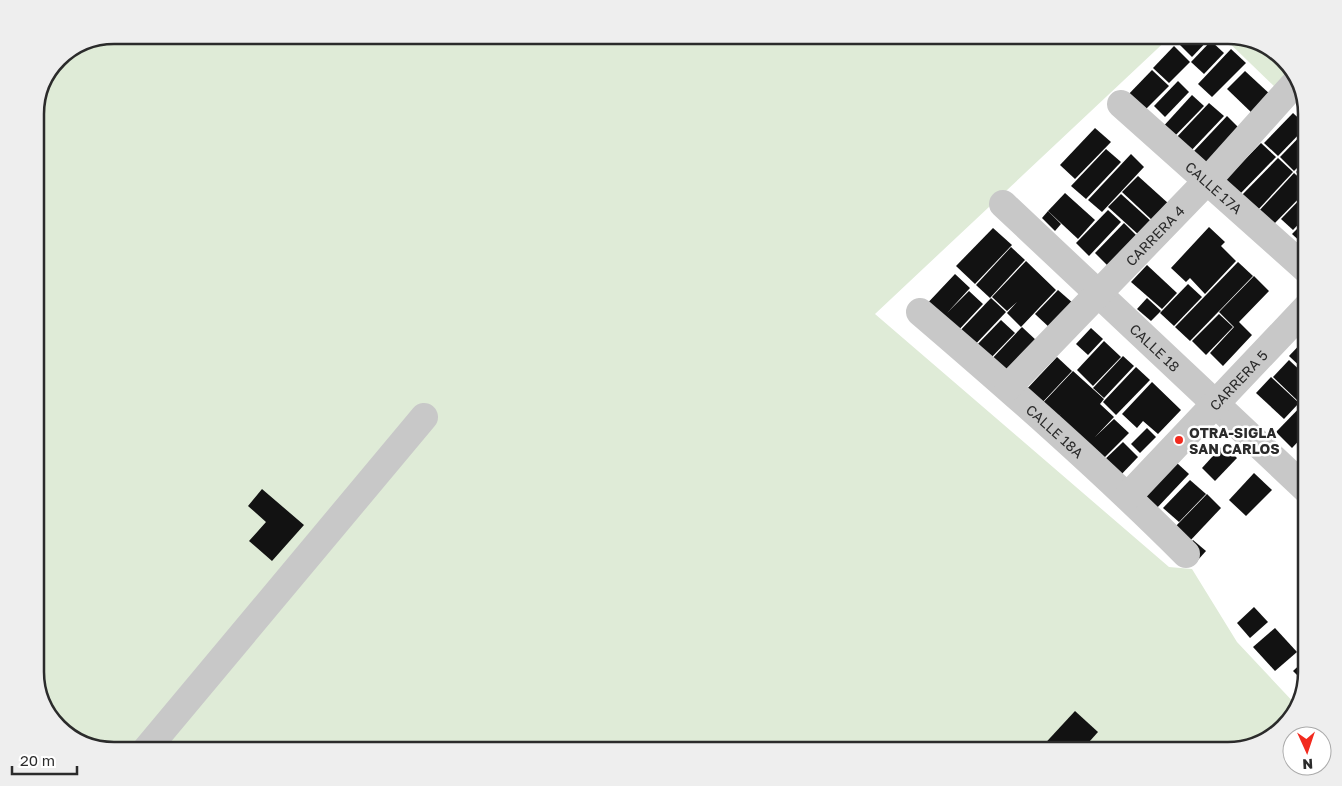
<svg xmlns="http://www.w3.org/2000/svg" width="1342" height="786" viewBox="0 0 1342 786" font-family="'Golos Text',sans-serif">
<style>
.green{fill:#dfebd7}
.building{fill:#121212}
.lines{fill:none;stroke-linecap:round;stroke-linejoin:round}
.minor{stroke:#c8c8c8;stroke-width:28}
.poi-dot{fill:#f22a1e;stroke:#fff;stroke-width:2}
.labels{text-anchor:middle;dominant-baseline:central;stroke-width:5;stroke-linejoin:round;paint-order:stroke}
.street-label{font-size:14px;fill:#2b2b2b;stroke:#fff}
.poi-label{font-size:14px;font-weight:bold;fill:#2b2b2b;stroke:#fff;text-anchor:start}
.rim{fill:none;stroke:#2b2b2b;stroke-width:2.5}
</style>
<rect width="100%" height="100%" fill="#fff"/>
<g class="green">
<polygon points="114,35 1172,35 875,314 1169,567 1192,569 1237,642 1298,707 1297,711 1268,740 1229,751 1028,751 1027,742 1016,751 114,751 75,741 48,716 35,677 35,109 58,58"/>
<polygon points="1221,35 1228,35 1267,45 1293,69 1276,88"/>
</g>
<g class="building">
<polygon points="1184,35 1213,35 1192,57 1177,42"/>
<polygon points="1211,41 1224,53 1204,74 1191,62"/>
<polygon points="1174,46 1190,62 1169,83 1153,68"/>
<polygon points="1231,49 1246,63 1212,97 1198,84"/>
<polygon points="1152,70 1169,86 1141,114 1124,99"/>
<polygon points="1245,71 1272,96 1254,115 1227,89"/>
<polygon points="1178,81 1189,92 1165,117 1154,106"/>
<polygon points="1192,95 1204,106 1171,140 1160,130"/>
<polygon points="1209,103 1224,116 1188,154 1174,140"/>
<polygon points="1293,113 1307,126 1278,156 1264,143"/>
<polygon points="1227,116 1241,130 1208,164 1194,151"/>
<polygon points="1095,128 1111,142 1075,179 1060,165"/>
<polygon points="1307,129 1307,158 1294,171 1280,157"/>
<polygon points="1261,143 1276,157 1239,195 1224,181"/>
<polygon points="1106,149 1121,162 1086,199 1071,186"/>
<polygon points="1131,154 1144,167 1102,212 1088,200"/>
<polygon points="1278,158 1293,172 1256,212 1240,197"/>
<polygon points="1307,161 1307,182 1296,172"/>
<polygon points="1294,173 1307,185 1307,190 1273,225 1258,212"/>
<polygon points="1138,176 1169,204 1153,221 1122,192"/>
<polygon points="1307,192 1307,215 1293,230 1281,219"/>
<polygon points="1065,193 1095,220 1078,239 1048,211"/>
<polygon points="1121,194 1153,223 1140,236 1108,207"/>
<polygon points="1108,210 1121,222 1089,256 1076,243"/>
<polygon points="1048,211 1061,224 1055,231 1042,218"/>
<polygon points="1307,219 1307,246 1306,247 1292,234"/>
<polygon points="1124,223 1138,237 1109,267 1095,253"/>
<polygon points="1209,227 1225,242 1221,246 1236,261 1205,294 1190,278 1186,282 1171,268"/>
<polygon points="993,228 1012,245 975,284 956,266"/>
<polygon points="1011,247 1025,260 990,298 976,285"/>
<polygon points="1026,261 1056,290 1021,327 1007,313 1017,302 1007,311 992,297"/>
<polygon points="1238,262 1253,276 1190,341 1175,327"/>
<polygon points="1147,265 1177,293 1162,309 1131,282"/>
<polygon points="955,274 970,288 947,313 969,291 983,304 954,335 922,309"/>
<polygon points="1254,276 1269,291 1239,322 1252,335 1223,366 1210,353 1234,327 1219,312"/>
<polygon points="1188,284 1202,297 1174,326 1160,313"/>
<polygon points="1058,290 1074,304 1051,329 1035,314"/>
<polygon points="991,298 1006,312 971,349 956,335"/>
<polygon points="1147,298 1161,311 1151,321 1137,309"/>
<polygon points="1219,314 1233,327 1206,355 1192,341"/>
<polygon points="1001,320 1015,333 987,362 973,349"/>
<polygon points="1022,327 1038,342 1004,378 988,363"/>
<polygon points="1091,328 1103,339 1088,355 1076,344"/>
<polygon points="1307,337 1307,373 1289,356"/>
<polygon points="1104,341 1121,357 1093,386 1077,370"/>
<polygon points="1123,356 1134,366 1104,398 1093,388"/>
<polygon points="1057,357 1072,371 1039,406 1024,392"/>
<polygon points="1289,360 1307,377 1307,396 1300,403 1273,377"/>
<polygon points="1136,367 1150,380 1116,415 1103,402"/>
<polygon points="1073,371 1104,399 1100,404 1114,417 1095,437 1114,419 1129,433 1100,462 1054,422 1061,414 1054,421 1039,407"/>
<polygon points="1271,377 1299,403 1284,419 1256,393"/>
<polygon points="1152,382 1181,410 1158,434 1143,421 1137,428 1122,414"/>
<polygon points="1307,400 1307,432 1292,448 1276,432"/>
<polygon points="1147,428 1156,437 1140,453 1131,444"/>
<polygon points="1307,434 1307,449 1299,442"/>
<polygon points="1123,442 1138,457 1117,479 1101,463"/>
<polygon points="1223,445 1237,458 1215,481 1202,468"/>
<polygon points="1177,463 1189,474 1155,510 1143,499"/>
<polygon points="1254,473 1272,490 1246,516 1229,500"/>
<polygon points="1190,480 1206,494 1179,522 1163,508"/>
<polygon points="262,489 304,525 272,561 249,541 266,522 248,506"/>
<polygon points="1207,494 1221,508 1188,543 1173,529"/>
<polygon points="1193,540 1206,551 1197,561 1184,550"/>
<polygon points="1254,607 1268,622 1250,638 1237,623"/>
<polygon points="1275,628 1297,652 1275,671 1253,647"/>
<polygon points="1307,658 1307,673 1304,682 1293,671"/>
<polygon points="1075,711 1098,732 1081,751 1038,751"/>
</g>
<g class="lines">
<g class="minor">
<path id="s1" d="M1121,104L1307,270"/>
<path id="s2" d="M1003,204L1307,490"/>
<path id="s3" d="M920,312C1011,390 1101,469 1186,554"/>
<path id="s4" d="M1008,387L1208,180L1297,81"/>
<path id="s5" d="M1128,496L1307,307"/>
<polyline points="145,751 424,417"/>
</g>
</g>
<circle class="poi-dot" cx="1179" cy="440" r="5"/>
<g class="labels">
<g class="street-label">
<text stroke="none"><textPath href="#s1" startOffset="125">CALLE 17A</textPath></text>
<text stroke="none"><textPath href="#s4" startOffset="211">CARRERA 4</textPath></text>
<text stroke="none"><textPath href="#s2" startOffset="209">CALLE 18</textPath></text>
<text stroke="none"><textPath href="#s5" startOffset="160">CARRERA 5</textPath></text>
<text stroke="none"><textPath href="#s3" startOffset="180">CALLE 18A</textPath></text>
</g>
<g class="poi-label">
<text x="1189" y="432">OTRA-SIGLA<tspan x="1189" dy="16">SAN CARLOS</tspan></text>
</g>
</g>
<path d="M0 0H1342V786H0ZM114 44H1228A70 70 0 0 1 1298 114V672A70 70 0 0 1 1228 742H114A70 70 0 0 1 44 672V114A70 70 0 0 1 114 44Z" fill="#eee" fill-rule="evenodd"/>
<path class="rim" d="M114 44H1228A70 70 0 0 1 1298 114V672A70 70 0 0 1 1228 742H114A70 70 0 0 1 44 672V114A70 70 0 0 1 114 44Z"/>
<g transform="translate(1307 751) rotate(177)"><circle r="24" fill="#ffffff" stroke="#aaaaaa"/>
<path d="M0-4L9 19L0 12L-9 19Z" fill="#f22a1e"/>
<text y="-8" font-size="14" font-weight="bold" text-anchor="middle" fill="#2b2b2b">N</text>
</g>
<path d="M12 766v8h65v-8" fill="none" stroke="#2b2b2b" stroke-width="2.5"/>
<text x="20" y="766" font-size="15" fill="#2b2b2b" stroke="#ffffff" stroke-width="4" paint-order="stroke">20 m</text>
</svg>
